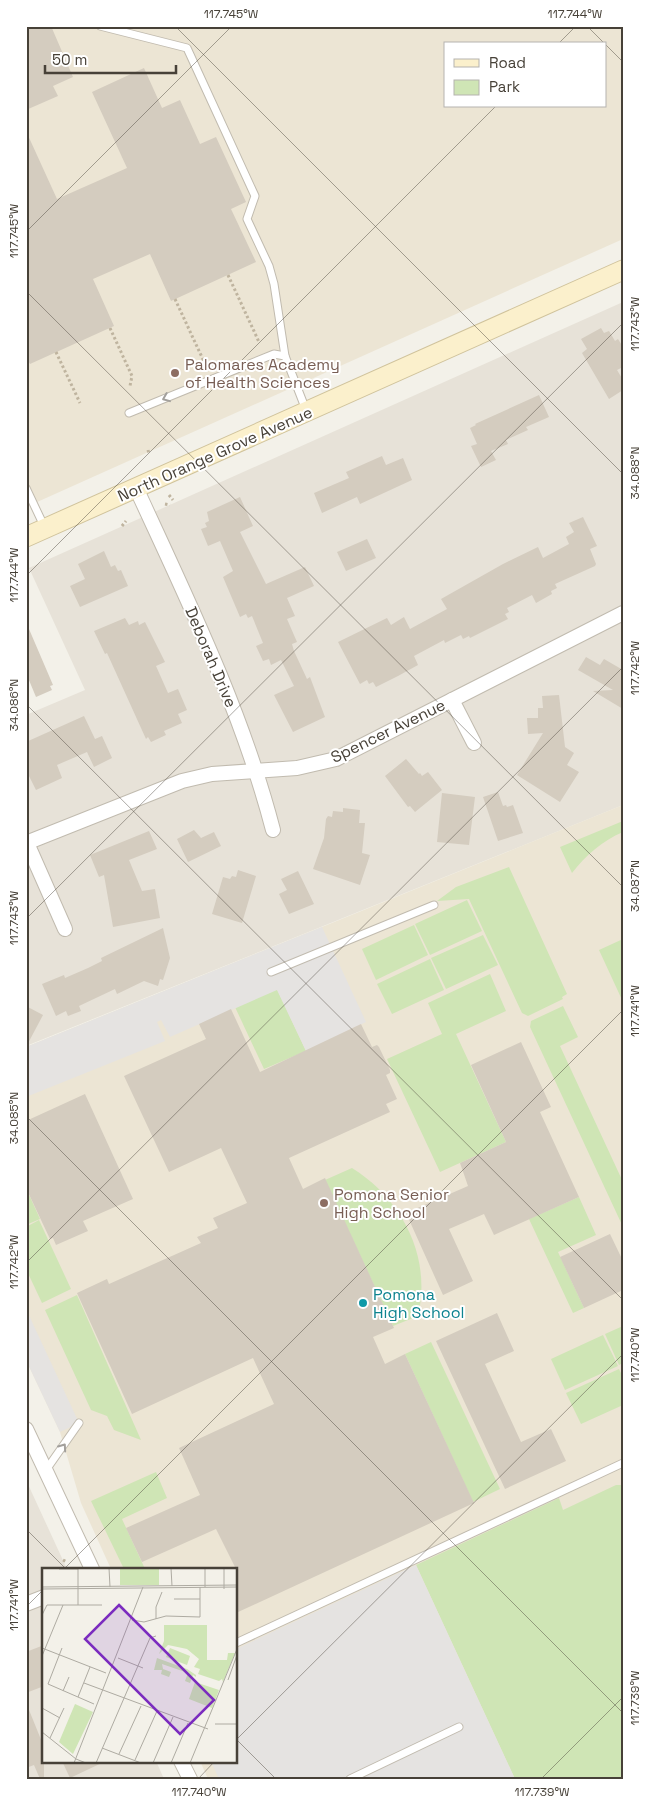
<svg xmlns="http://www.w3.org/2000/svg" width="649" height="1805" viewBox="0 0 649 1805" font-family="'Space Grotesk',sans-serif">
<style>
.residential{fill:#e7e2d8}
.education{fill:#ece5d4;fill-rule:evenodd}
.green{fill:#cfe5b5}
.parking{fill:#e5e3e1}
.building{fill:#d4ccbf}
.lines{fill:none;stroke-linecap:round;stroke-linejoin:round}
.lane-casing{stroke:#c1bbaf;stroke-width:9}
.street-casing{stroke:#c1bbaf;stroke-width:16}
.secondary-casing{stroke:#d0c39c;stroke-width:21}
.path{stroke:#bfb49f;stroke-width:3;stroke-dasharray:2.5 2.5;stroke-linecap:butt}
.lane{stroke:#fff;stroke-width:7}
.street{stroke:#fff;stroke-width:14}
.secondary{stroke:#fbf0cc;stroke-width:19}
.oneway{stroke:#a3a09c}
.ticks{fill:none;stroke:#474138;stroke-width:1;stroke-opacity:0.45}
.education-dot{fill:#8d6e63;stroke:#fff;stroke-width:2}
.culture-dot{fill:#0f9aa8;stroke:#fff;stroke-width:2}
.labels{text-anchor:middle;dominant-baseline:central;stroke-width:4;stroke-linejoin:round;paint-order:stroke}
.education-label{font-size:16px;fill:#785e54;stroke:#fff;text-anchor:start}
.street-label{font-size:16px;fill:#474138;stroke:#fff}
.culture-label{font-size:16px;fill:#0d838f;stroke:#fff;text-anchor:start}
.inset-road{fill:none;stroke:#aeaba2;stroke-width:1}
.view{fill:#7b2cbf;fill-opacity:0.15;stroke:#7b2cbf;stroke-width:2.5}
.inset-edge{fill:none;stroke:#474138;stroke-width:2.5}
.neatline{fill:none;stroke:#474138;stroke-width:2}
.ticks-label{font-size:12px;text-anchor:middle;fill:#474138}
</style>
<rect width="100%" height="100%" fill="#f3f1e9"/>
<g class="residential">
<polygon points="623,302 623,805 26,1046 26,715 85,690 29,568"/>
<polygon points="26,1480 67,1569 44,1569 44,1761 156,1761 164,1779 26,1779"/>
</g>
<g class="education">
<path d="M26,26H623V239L26,507ZM445,44H605V106H445Z"/>
<polygon points="623,805 623,1779 208,1779 200,1761 236,1761 236,1569 111,1569 81,1503 60,1432 26,1360 26,1047"/>
</g>
<g class="green">
<path d="M623,821V832C602,841 586,855 572,873L560,847Z"/>
<polygon points="509,867 567,994 562,997 563,999 528,1016 522,1013 469,899 437,901 456,887"/>
<polygon points="467,900 482,931 430,955 415,924"/>
<polygon points="414,925 428,955 376,980 362,949"/>
<polygon points="483,935 498,965 446,989 431,958"/>
<polygon points="623,939 623,1002 599,950"/>
<polygon points="430,959 444,990 392,1014 377,984"/>
<polygon points="490,974 506,1011 456,1034 506,1142 440,1172 387,1059 442,1034 428,1003"/>
<polygon points="277,989 306,1051 264,1069 235,1007"/>
<polygon points="563,1006 578,1037 560,1046 623,1182 623,1227 530,1027 531,1021"/>
<path d="M352,1168C402,1199 432,1257 418,1316L393,1326L325,1180Z"/>
<polygon points="26,1188 40,1219 26,1225"/>
<polygon points="579,1197 596,1235 558,1252 584,1308 573,1313 529,1219"/>
<polygon points="39,1220 71,1289 42,1303 26,1269 26,1227"/>
<polygon points="77,1295 141,1440 114,1430 107,1416 91,1410 45,1310"/>
<polygon points="623,1326 623,1363 619,1365 605,1334"/>
<polygon points="603,1335 618,1366 565,1390 551,1359"/>
<polygon points="431,1342 500,1489 473,1502 405,1354"/>
<polygon points="619,1369 623,1377 623,1405 581,1424 566,1393"/>
<polygon points="156,1472 167,1498 122,1519 145,1569 124,1569 91,1501"/>
<polygon points="616,1485 623,1485 623,1779 515,1779 416,1565 559,1498 563,1510"/>
</g>
<g class="parking">
<polygon points="322,927 366,1022 306,1051 277,990 170,1037 161,1020 157,1022 165,1041 26,1097 26,1047"/>
<polygon points="26,1309 79,1423 60,1432 26,1360"/>
<polygon points="416,1565 515,1779 219,1779 211,1761 236,1761 236,1649"/>
</g>
<g class="building">
<polygon points="26,26 51,26 73,77 53,86 58,96 26,110"/>
<polygon points="144,68 162,108 180,100 200,144 216,137 246,202 231,209 256,262 171,301 150,254 93,279 114,326 30,364 26,357 26,131 57,199 127,168 92,92"/>
<polygon points="601,328 604,333 609,331 615,341 618,339 623,347 623,367 617,370 623,380 623,390 609,399 582,353 587,349 581,339"/>
<polygon points="539,395 549,417 526,427 528,430 506,440 508,444 491,451 496,460 481,467 471,446 477,444 470,428 476,425 475,424"/>
<polygon points="382,456 386,465 403,458 412,480 360,504 357,497 322,513 314,493 349,478 346,472"/>
<polygon points="240,497 253,526 240,532 266,584 305,567 314,586 287,598 295,616 287,619 297,642 292,644 294,651 307,679 310,677 325,717 293,732 274,695 294,686 281,660 271,665 269,659 263,661 256,646 263,643 252,616 248,618 246,614 240,617 223,577 233,571 220,541 208,546 201,529 207,527 205,523 209,521 207,512"/>
<polygon points="583,517 597,546 590,549 596,564 595,566 555,584 557,588 551,591 552,594 536,603 532,595 507,608 509,612 505,614 508,619 470,638 469,636 463,639 461,635 445,643 444,640 414,656 418,665 398,676 376,687 373,682 369,684 367,680 360,684 338,642 387,618 391,625 404,617 410,629 447,609 441,599 503,564 538,547 543,558 569,544 566,537 574,532 569,523"/>
<polygon points="367,539 376,558 346,571 337,552"/>
<polygon points="104,551 111,567 115,565 118,571 121,570 128,586 80,607 70,586 85,579 78,564"/>
<polygon points="125,618 129,625 138,621 139,625 145,622 165,662 156,666 168,693 178,689 187,710 178,714 182,723 164,731 166,735 151,742 148,737 146,739 107,653 105,654 94,631"/>
<polygon points="26,622 53,685 50,686 52,690 36,697 26,673"/>
<polygon points="586,657 600,665 604,659 623,670 623,709 593,691 613,690 578,670"/>
<polygon points="559,695 565,747 574,753 567,765 579,772 560,802 517,775 543,733 528,734 527,718 538,718 538,708 543,708 542,696"/>
<polygon points="84,716 95,739 102,736 112,758 94,767 87,752 57,765 62,778 36,790 26,770 26,742"/>
<polygon points="406,759 419,774 420,773 422,776 428,772 442,790 415,812 410,806 408,807 385,776"/>
<polygon points="498,792 503,806 506,805 507,807 513,805 523,833 498,841 483,797"/>
<polygon points="442,793 475,797 469,845 437,842"/>
<polygon points="343,808 360,810 359,823 365,823 362,853 370,855 360,885 313,869 324,838 326,819 328,816 332,817 333,811 343,812"/>
<polygon points="194,830 201,838 214,832 221,846 188,862 177,839"/>
<polygon points="149,831 157,849 129,860 142,891 155,889 160,918 113,927 104,875 99,877 90,855"/>
<polygon points="238,870 256,876 242,923 212,914 223,877 230,879 232,876 236,877"/>
<polygon points="298,871 314,904 289,914 279,894 287,890 281,879"/>
<polygon points="163,928 170,958 163,980 160,979 158,986 144,981 117,994 115,989 79,1006 81,1011 68,1016 66,1011 56,1016 42,984 64,975 65,978 88,968 102,961 101,958"/>
<polygon points="26,1006 43,1015 26,1047"/>
<polygon points="231,1009 260,1072 361,1024 372,1047 377,1045 379,1047 390,1070 390,1073 386,1075 397,1099 386,1104 390,1112 289,1158 303,1189 325,1178 394,1328 373,1337 385,1364 405,1354 474,1503 236,1613 236,1569 216,1529 142,1562 126,1528 200,1495 179,1448 274,1404 253,1358 132,1414 77,1293 107,1279 109,1284 201,1243 197,1237 218,1228 213,1218 247,1203 221,1148 169,1172 124,1076 206,1039 199,1024"/>
<polygon points="521,1042 551,1107 540,1112 579,1197 494,1235 484,1214 449,1229 473,1281 443,1295 406,1213 468,1186 460,1163 506,1142 471,1065"/>
<polygon points="85,1094 133,1199 83,1221 88,1231 56,1245 53,1238 50,1239 26,1188 26,1121"/>
<polygon points="610,1234 623,1261 623,1290 584,1308 560,1257"/>
<polygon points="497,1313 514,1351 485,1364 521,1442 551,1429 566,1461 505,1489 436,1341"/>
<polygon points="44,1645 44,1686 26,1693 26,1652"/>
<polygon points="27,1705 44,1747 44,1779 40,1779 34,1765 26,1768"/>
<polygon points="62,1761 106,1761 70,1778"/>
</g>
<g class="lines">
<defs>
<g id="lane">
<polyline points="100,26 187,48 255,196 247,219 269,266 274,284 285,356"/>
<polyline points="129,413 274,354 285,356 306,410"/>
<polyline points="26,488 44,526"/>
<polyline points="271,972 434,905"/>
<polyline points="46,1470 79,1423"/>
<polyline points="236,1643 623,1463"/>
<polyline points="350,1779 459,1727"/>
</g>
<g id="street">
<path d="M137,490C188,601 242,711 273,830"/>
<polyline points="452,700 474,743"/>
<polyline points="26,843 182,781 212,774 297,768 336,759 623,613"/>
<polyline points="27,843 65,929"/>
<polyline points="26,1429 92,1569"/>
<polyline points="26,1604 44,1597"/>
<polyline points="181,1761 190,1779"/>
</g>
<polyline id="secondary" points="26,537 623,270"/>
</defs>
<use href="#lane" class="lane-casing"/>
<use href="#street" class="street-casing"/>
<use href="#secondary" class="secondary-casing"/>
<g class="path">
<polyline points="228,275 259,342"/>
<polyline points="175,299 206,366"/>
<polyline points="110,328 132,376 130,386"/>
<polyline points="56,352 80,403"/>
<polyline points="148,450 149,454"/>
<polyline points="169,495 173,500"/>
<polyline points="165,504 170,505"/>
<polyline points="122,526 126,521"/>
<polyline points="63,1560 67,1562"/>
</g>
<use href="#lane" class="lane"/>
<use href="#street" class="street"/>
<use href="#secondary" class="secondary"/>
</g>
<defs><path id="oneway-chevron" d="M-2-3.5L2.5 0L-2 3.5" fill="none" stroke-width="1.6" stroke-linecap="round" stroke-linejoin="round" transform="scale(1.25)"/></defs>
<g class="oneway">
<use href="#oneway-chevron" transform="translate(166 398) rotate(158)"/>
<use href="#oneway-chevron" transform="translate(63 1447) rotate(-55)"/>
</g>
<path class="ticks" d="M175,26L623,474M587,26L605,44M558,44L576,26M605,44L623,62M26,232L232,26M26,291L623,887M26,576L496,106M26,704L623,1300M26,919L623,323M26,1116L623,1713M26,1263L623,667M26,1529L66,1569M64,1569L623,1010M26,1607L44,1589M236,1739L276,1779M236,1740L623,1354M198,1779L215,1761M541,1779L623,1697"/>
<g class="education-dot">
<circle cx="175" cy="373" r="5"/>
<circle cx="324" cy="1203" r="5"/>
</g>
<circle class="culture-dot" cx="363" cy="1303" r="5"/>
<g class="labels">
<g class="education-label">
<text x="185" y="364">Palomares Academy<tspan x="185" dy="18">of Health Sciences</tspan></text>
<text x="334" y="1194">Pomona Senior<tspan x="334" dy="18">High School</tspan></text>
</g>
<g class="street-label">
<text transform="translate(215 454) rotate(-24)">North Orange Grove Avenue</text>
<text transform="translate(211 657) rotate(67)">Deborah Drive</text>
<text transform="translate(388 731) rotate(-26)">Spencer Avenue</text>
</g>
<g class="culture-label">
<text x="373" y="1294">Pomona<tspan x="373" dy="18">High School</tspan></text>
</g>
</g>
<g transform="translate(42 1568)">
<rect width="195" height="195" fill="#f3f1e9"/>
<path d="M78,0H117V17H78ZM122,57H165V92H185L186,85H193L181,114L180,111L177,113L156,106L158,101L152,99L157,91L145,81L126,77L117,86L122,73ZM128,80L148,88L145,97L124,89ZM115,90L145,101L154,107V109L151,107L148,115L143,113L146,105L120,96L121,101L129,104L127,109L119,106L120,102H112ZM153,114L177,122L170,140L147,131ZM33,136L51,144L31,186L17,174Z" fill="#cfe5b5"/>
<path class="inset-road" d="M36,0V37M67,0L68,19M129,0L130,18M163,0V19M17,1H36M0,19L195,17M0,21L195,19M182,21V0M132,31H158M0,47L5,37H60M114,51V39L120,24M90,52L102,54L124,48L158,49V19M0,80L64,105M20,80L6,116L52,136M0,88L21,37M76,90L101,100M186,112L195,87M42,115L166,161M21,123L27,109M36,129L48,99M0,140L18,150M173,156H195M0,164L34,191L44,195M8,170L22,140M60,180L99,195M77,186L99,138M93,192L115,143M32,195L101,19M54,195L108,70L114,68M111,195L131,149M129,195L146,155M148,195L195,81"/>
<path class="view" d="M77,37L172,132L138,166L43,71Z"/>
<rect width="195" height="195" class="inset-edge"/>
</g>
<rect width="649" height="1805" fill="none" stroke="#ffffff" stroke-width="55"/>
<rect x="444" y="42" width="162" height="65" fill="#ffffff" stroke="#b5b3af"/>
<rect x="454" y="59" width="25" height="8" fill="#fbf0cc" stroke="#b5b3af"/>
<text x="489" y="68" font-size="15" fill="#474138">Road</text>
<rect x="454" y="80" width="25" height="15" fill="#cfe5b5" stroke="#b5b3af"/>
<text x="489" y="92" font-size="15" fill="#474138">Park</text>
<path d="M45 65v8h131v-8" fill="none" stroke="#474138" stroke-width="2.5"/>
<text x="52" y="65" font-size="15" fill="#474138" stroke="#ffffff" stroke-width="4" paint-order="stroke">50 m</text>
<rect x="28" y="28" width="594" height="1750" class="neatline"/>
<g class="ticks-label">
<text x="231" y="18">117.745°W</text>
<text x="575" y="18">117.744°W</text>
<text transform="translate(14 231) rotate(-90)" y="4">117.745°W</text>
<text transform="translate(635 324) rotate(-90)" y="4">117.743°W</text>
<text transform="translate(635 473) rotate(-90)" y="4">34.088°N</text>
<text transform="translate(14 575) rotate(-90)" y="4">117.744°W</text>
<text transform="translate(635 668) rotate(-90)" y="4">117.742°W</text>
<text transform="translate(14 705) rotate(-90)" y="4">34.086°N</text>
<text transform="translate(635 886) rotate(-90)" y="4">34.087°N</text>
<text transform="translate(14 918) rotate(-90)" y="4">117.743°W</text>
<text transform="translate(635 1011) rotate(-90)" y="4">117.741°W</text>
<text transform="translate(14 1118) rotate(-90)" y="4">34.085°N</text>
<text transform="translate(14 1262) rotate(-90)" y="4">117.742°W</text>
<text transform="translate(635 1355) rotate(-90)" y="4">117.740°W</text>
<text transform="translate(14 1605) rotate(-90)" y="4">117.741°W</text>
<text transform="translate(635 1698) rotate(-90)" y="4">117.739°W</text>
<text x="199" y="1796">117.740°W</text>
<text x="542" y="1796">117.739°W</text>
</g>
</svg>
